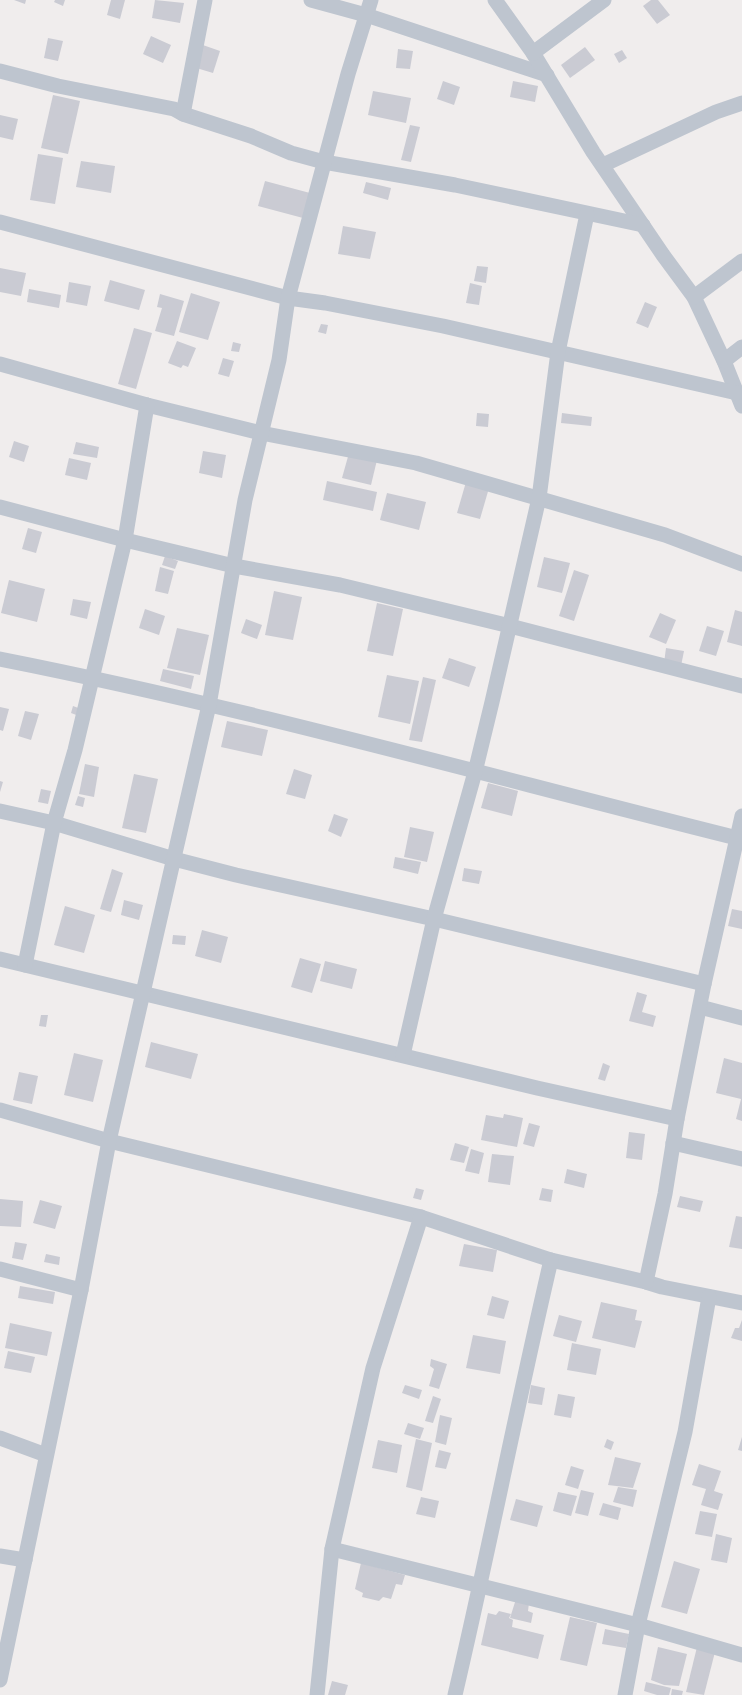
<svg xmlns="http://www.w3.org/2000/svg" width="742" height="1695" viewBox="0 0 742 1695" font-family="Roboto,sans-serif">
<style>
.building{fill:#cacbd3}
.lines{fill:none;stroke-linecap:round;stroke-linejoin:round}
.minor{stroke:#bec5cf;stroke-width:15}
</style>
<rect width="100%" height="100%" fill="#f0eded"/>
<g class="building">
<polygon points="14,0 26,0 25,4"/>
<polygon points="55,0 65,0 63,6 54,2"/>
<polygon points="111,0 125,0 120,19 107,15"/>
<polygon points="155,0 184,3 180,23 152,18"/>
<polygon points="651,0 658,0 670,15 657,24 643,6"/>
<polygon points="151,36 171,45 163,63 143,54"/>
<polygon points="48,38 63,41 58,61 44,58"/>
<polygon points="200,44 220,51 213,73 193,67"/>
<polygon points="585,47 595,60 570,78 561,65"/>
<polygon points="398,49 413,51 410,69 396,68"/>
<polygon points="622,50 627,58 619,63 614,54"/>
<polygon points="443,81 460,87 454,105 437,99"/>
<polygon points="513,81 538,86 535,102 510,97"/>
<polygon points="373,91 411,98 406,123 368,115"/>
<polygon points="53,95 80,101 68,154 41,148"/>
<polygon points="0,115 18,119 13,140 0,137"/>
<polygon points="410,125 420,127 411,162 401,160"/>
<polygon points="38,154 63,158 55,204 30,200"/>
<polygon points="81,161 115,166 111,193 76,187"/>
<polygon points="265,181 310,193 303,218 258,206"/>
<polygon points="366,182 391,188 388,200 363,193"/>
<polygon points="343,226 376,232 370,259 338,254"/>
<polygon points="477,266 488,267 486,283 474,281"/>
<polygon points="0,268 26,273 21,296 0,292"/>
<polygon points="110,280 145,290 139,310 104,301"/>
<polygon points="69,282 91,286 87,306 66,302"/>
<polygon points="470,283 482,286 479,305 466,303"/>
<polygon points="29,289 61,295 59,308 27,302"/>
<polygon points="191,293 220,302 208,340 179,332"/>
<polygon points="160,294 184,301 174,336 155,331 162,308 157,307"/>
<polygon points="645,302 657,307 648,328 636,323"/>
<polygon points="321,324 328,325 326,334 318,332"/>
<polygon points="134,328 152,333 136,389 118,384"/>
<polygon points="177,341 196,348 188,367 183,365 181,368 168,363"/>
<polygon points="233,342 241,344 239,352 231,351"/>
<polygon points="223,358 234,361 229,377 218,374"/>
<polygon points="477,413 489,414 488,427 476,426"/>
<polygon points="562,413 592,417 591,426 561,423"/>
<polygon points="14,441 29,446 24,462 9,457"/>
<polygon points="76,442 99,447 97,458 73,454"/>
<polygon points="203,451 226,455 222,478 199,473"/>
<polygon points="349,453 377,460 371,485 342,478"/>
<polygon points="69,458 91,463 87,480 65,475"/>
<polygon points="327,481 377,492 373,511 323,500"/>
<polygon points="466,482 489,488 480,519 457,513"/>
<polygon points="387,493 426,502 419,530 380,520"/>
<polygon points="28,528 42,532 36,553 22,549"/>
<polygon points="165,556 178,561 175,569 162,565"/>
<polygon points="544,557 570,563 562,593 537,587"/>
<polygon points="160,567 174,571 168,594 155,591"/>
<polygon points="574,570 589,575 574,621 559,616"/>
<polygon points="9,580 45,589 37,622 1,613"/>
<polygon points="274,591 302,597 293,640 265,635"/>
<polygon points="73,599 91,602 87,619 70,615"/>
<polygon points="377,603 403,609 393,656 367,651"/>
<polygon points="145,609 165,616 159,635 139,628"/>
<polygon points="735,610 742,612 742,646 727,642"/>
<polygon points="660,613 676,620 666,644 649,637"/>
<polygon points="246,619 262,625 257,639 241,633"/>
<polygon points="707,626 724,631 716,656 699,651"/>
<polygon points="177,628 209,635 200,675 167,668"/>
<polygon points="666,648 684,651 681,666 664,663"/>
<polygon points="449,658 476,667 469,687 442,678"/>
<polygon points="163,669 194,676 191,689 160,681"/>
<polygon points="387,675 419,681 410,724 378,717"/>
<polygon points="423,677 436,680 422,742 409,740"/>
<polygon points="73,706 81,709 79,716 71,713"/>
<polygon points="0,707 9,709 3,731 0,730"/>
<polygon points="25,711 39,714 31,740 18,736"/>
<polygon points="227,721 268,730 262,756 221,747"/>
<polygon points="85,764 99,767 94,797 79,794"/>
<polygon points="294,769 312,775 305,799 286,794"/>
<polygon points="134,774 158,779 146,833 122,828"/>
<polygon points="0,781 3,782 0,792"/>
<polygon points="488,783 518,791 512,816 481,808"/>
<polygon points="41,789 51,791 48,804 38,802"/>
<polygon points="78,796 85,798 83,807 75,805"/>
<polygon points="334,814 348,819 341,837 328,831"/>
<polygon points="410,827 434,832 427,862 404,857"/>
<polygon points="395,857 421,862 418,874 393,868"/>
<polygon points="464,868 482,871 479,884 462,881"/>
<polygon points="112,869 123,873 111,912 100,909"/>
<polygon points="124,900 143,905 139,920 121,915"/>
<polygon points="65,906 95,915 84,953 54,945"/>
<polygon points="732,909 742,911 742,929 728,926"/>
<polygon points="202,930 228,937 221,963 195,956"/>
<polygon points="173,935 186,936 185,945 172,944"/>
<polygon points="300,958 321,964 312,993 291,987"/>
<polygon points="325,961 357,969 352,989 320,981"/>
<polygon points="637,992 647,995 642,1012 656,1016 653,1027 629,1021"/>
<polygon points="41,1015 48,1015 46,1027 39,1026"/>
<polygon points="151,1042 198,1054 191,1079 145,1067"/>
<polygon points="74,1053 103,1060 93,1102 64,1095"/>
<polygon points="724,1058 742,1063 742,1121 736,1119 741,1099 716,1093"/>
<polygon points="603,1063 610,1066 605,1081 598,1079"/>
<polygon points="19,1072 38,1076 32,1104 13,1100"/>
<polygon points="504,1114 523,1118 517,1147 481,1140 486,1115 503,1118"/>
<polygon points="529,1123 540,1126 534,1147 523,1144"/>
<polygon points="629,1132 645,1134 642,1160 626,1158"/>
<polygon points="455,1143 469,1147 464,1163 450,1160"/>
<polygon points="471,1149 484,1153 479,1174 465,1171"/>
<polygon points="492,1154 514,1156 510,1185 488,1182"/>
<polygon points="567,1169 587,1174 584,1188 564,1183"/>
<polygon points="416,1188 424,1190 421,1200 413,1198"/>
<polygon points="542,1188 553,1190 551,1202 539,1200"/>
<polygon points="680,1196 703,1201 700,1212 677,1207"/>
<polygon points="0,1199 23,1201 21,1227 0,1226"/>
<polygon points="40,1200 62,1206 55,1229 33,1223"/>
<polygon points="736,1216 742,1217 742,1249 729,1247"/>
<polygon points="15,1242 27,1244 23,1260 12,1258"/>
<polygon points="464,1244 497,1250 493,1272 459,1266"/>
<polygon points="46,1254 60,1257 59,1265 44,1262"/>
<polygon points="20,1286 55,1292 53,1304 18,1298"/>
<polygon points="492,1296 509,1301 504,1319 487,1315"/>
<polygon points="601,1302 637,1310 635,1320 642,1321 635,1348 592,1338"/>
<polygon points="559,1315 582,1321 576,1342 553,1336"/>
<polygon points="742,1320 742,1341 731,1338 735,1328 739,1328"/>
<polygon points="10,1323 52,1332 47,1356 5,1348"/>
<polygon points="473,1335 506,1341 500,1374 466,1368"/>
<polygon points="572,1343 601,1349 596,1375 567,1370"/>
<polygon points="8,1351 35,1357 31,1373 4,1368"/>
<polygon points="431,1359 447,1364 439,1389 429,1386 434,1369 430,1366"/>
<polygon points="405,1385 422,1390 419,1399 402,1393"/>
<polygon points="531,1385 545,1388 542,1405 528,1403"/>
<polygon points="558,1394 575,1397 571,1418 554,1415"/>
<polygon points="433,1396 441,1399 433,1423 425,1421"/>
<polygon points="440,1415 452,1418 446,1445 435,1442"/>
<polygon points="408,1423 424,1428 420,1439 404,1434"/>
<polygon points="742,1437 742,1451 738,1450"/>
<polygon points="416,1439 432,1443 422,1491 406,1487"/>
<polygon points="607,1439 614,1442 611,1450 604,1447"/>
<polygon points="378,1440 402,1445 397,1473 372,1468"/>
<polygon points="439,1450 451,1453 446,1469 435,1467"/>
<polygon points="615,1457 641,1463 633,1488 608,1485"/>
<polygon points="699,1464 721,1471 714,1491 723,1494 718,1510 701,1505 706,1489 692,1485"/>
<polygon points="571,1466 584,1470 578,1489 565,1485"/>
<polygon points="618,1487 637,1490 633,1507 613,1502"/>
<polygon points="581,1490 594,1493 588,1516 575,1513"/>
<polygon points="558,1492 577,1496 571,1516 553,1511"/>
<polygon points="421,1497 439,1501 435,1518 416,1514"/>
<polygon points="516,1499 543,1506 537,1527 510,1520"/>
<polygon points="603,1503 621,1508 618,1520 599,1515"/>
<polygon points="700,1511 717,1514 712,1537 695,1534"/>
<polygon points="716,1534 732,1538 727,1563 711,1560"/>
<polygon points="674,1561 700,1569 687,1614 661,1607"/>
<polygon points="361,1563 405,1575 402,1585 396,1584 391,1599 383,1597 379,1601 362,1597 363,1593 355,1589"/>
<polygon points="516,1599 529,1603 528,1611 533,1613 531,1623 510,1618"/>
<polygon points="499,1611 511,1614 509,1618 513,1620 512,1627 544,1635 538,1659 481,1645 488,1613 496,1615"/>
<polygon points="570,1617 597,1623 587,1666 560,1660"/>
<polygon points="605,1629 629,1634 626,1648 602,1644"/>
<polygon points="658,1647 687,1654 679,1686 664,1685 651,1680"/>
<polygon points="697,1647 715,1652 704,1695 686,1692"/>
<polygon points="332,1681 348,1685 345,1695 328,1695"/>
<polygon points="646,1682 671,1688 669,1695 657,1695 644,1691"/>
<polygon points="672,1689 683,1691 682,1695 671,1695"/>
</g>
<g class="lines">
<g class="minor">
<polyline points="311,0 366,15 547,75"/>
<polyline points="495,0 533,53 593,152 663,255 694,297 724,361 742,406"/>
<polyline points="533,53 604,0"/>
<polyline points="0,71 58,86 174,109 183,114 251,136 291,153 324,162 455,185 643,225"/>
<polyline points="183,114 205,0"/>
<polyline points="603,165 716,112 742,103"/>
<polyline points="0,222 288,298 325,303 443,326 737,393"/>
<polyline points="694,297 742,261"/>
<polyline points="724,361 742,347"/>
<polyline points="0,364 147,405 261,433 416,463 665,535 742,564"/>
<polyline points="0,507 125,540 234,566 340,585 510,626 742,686"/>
<path d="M0,659C248,708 492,777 737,838"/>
<polyline points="0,811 54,823 174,859 236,875 434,919 704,984"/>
<polyline points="0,959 537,1088 677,1119"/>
<polyline points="25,965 54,823 75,750 125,540 147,405"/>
<polyline points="700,1007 742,1018"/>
<polyline points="403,1055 434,919 475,772 492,702 539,498 558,352 587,214"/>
<polyline points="0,1110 109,1141 421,1217 551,1260 646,1282 662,1287 742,1303"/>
<polyline points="673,1143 742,1159"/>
<polyline points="0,1269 81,1290"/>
<polyline points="646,1282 665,1194 677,1119 704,984 742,816"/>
<polyline points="0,1438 46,1455"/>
<polyline points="332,1549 638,1625 742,1655"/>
<polyline points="0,1556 25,1560"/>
<polyline points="0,1680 81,1290 109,1141 209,705 245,500 279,360 288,298 348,74 371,0"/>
<polyline points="317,1695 332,1549 373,1368 421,1217"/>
<path d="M455,1695C489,1550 517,1405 551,1260"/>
<polyline points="625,1695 638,1625 685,1432 709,1297"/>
</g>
</g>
</svg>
